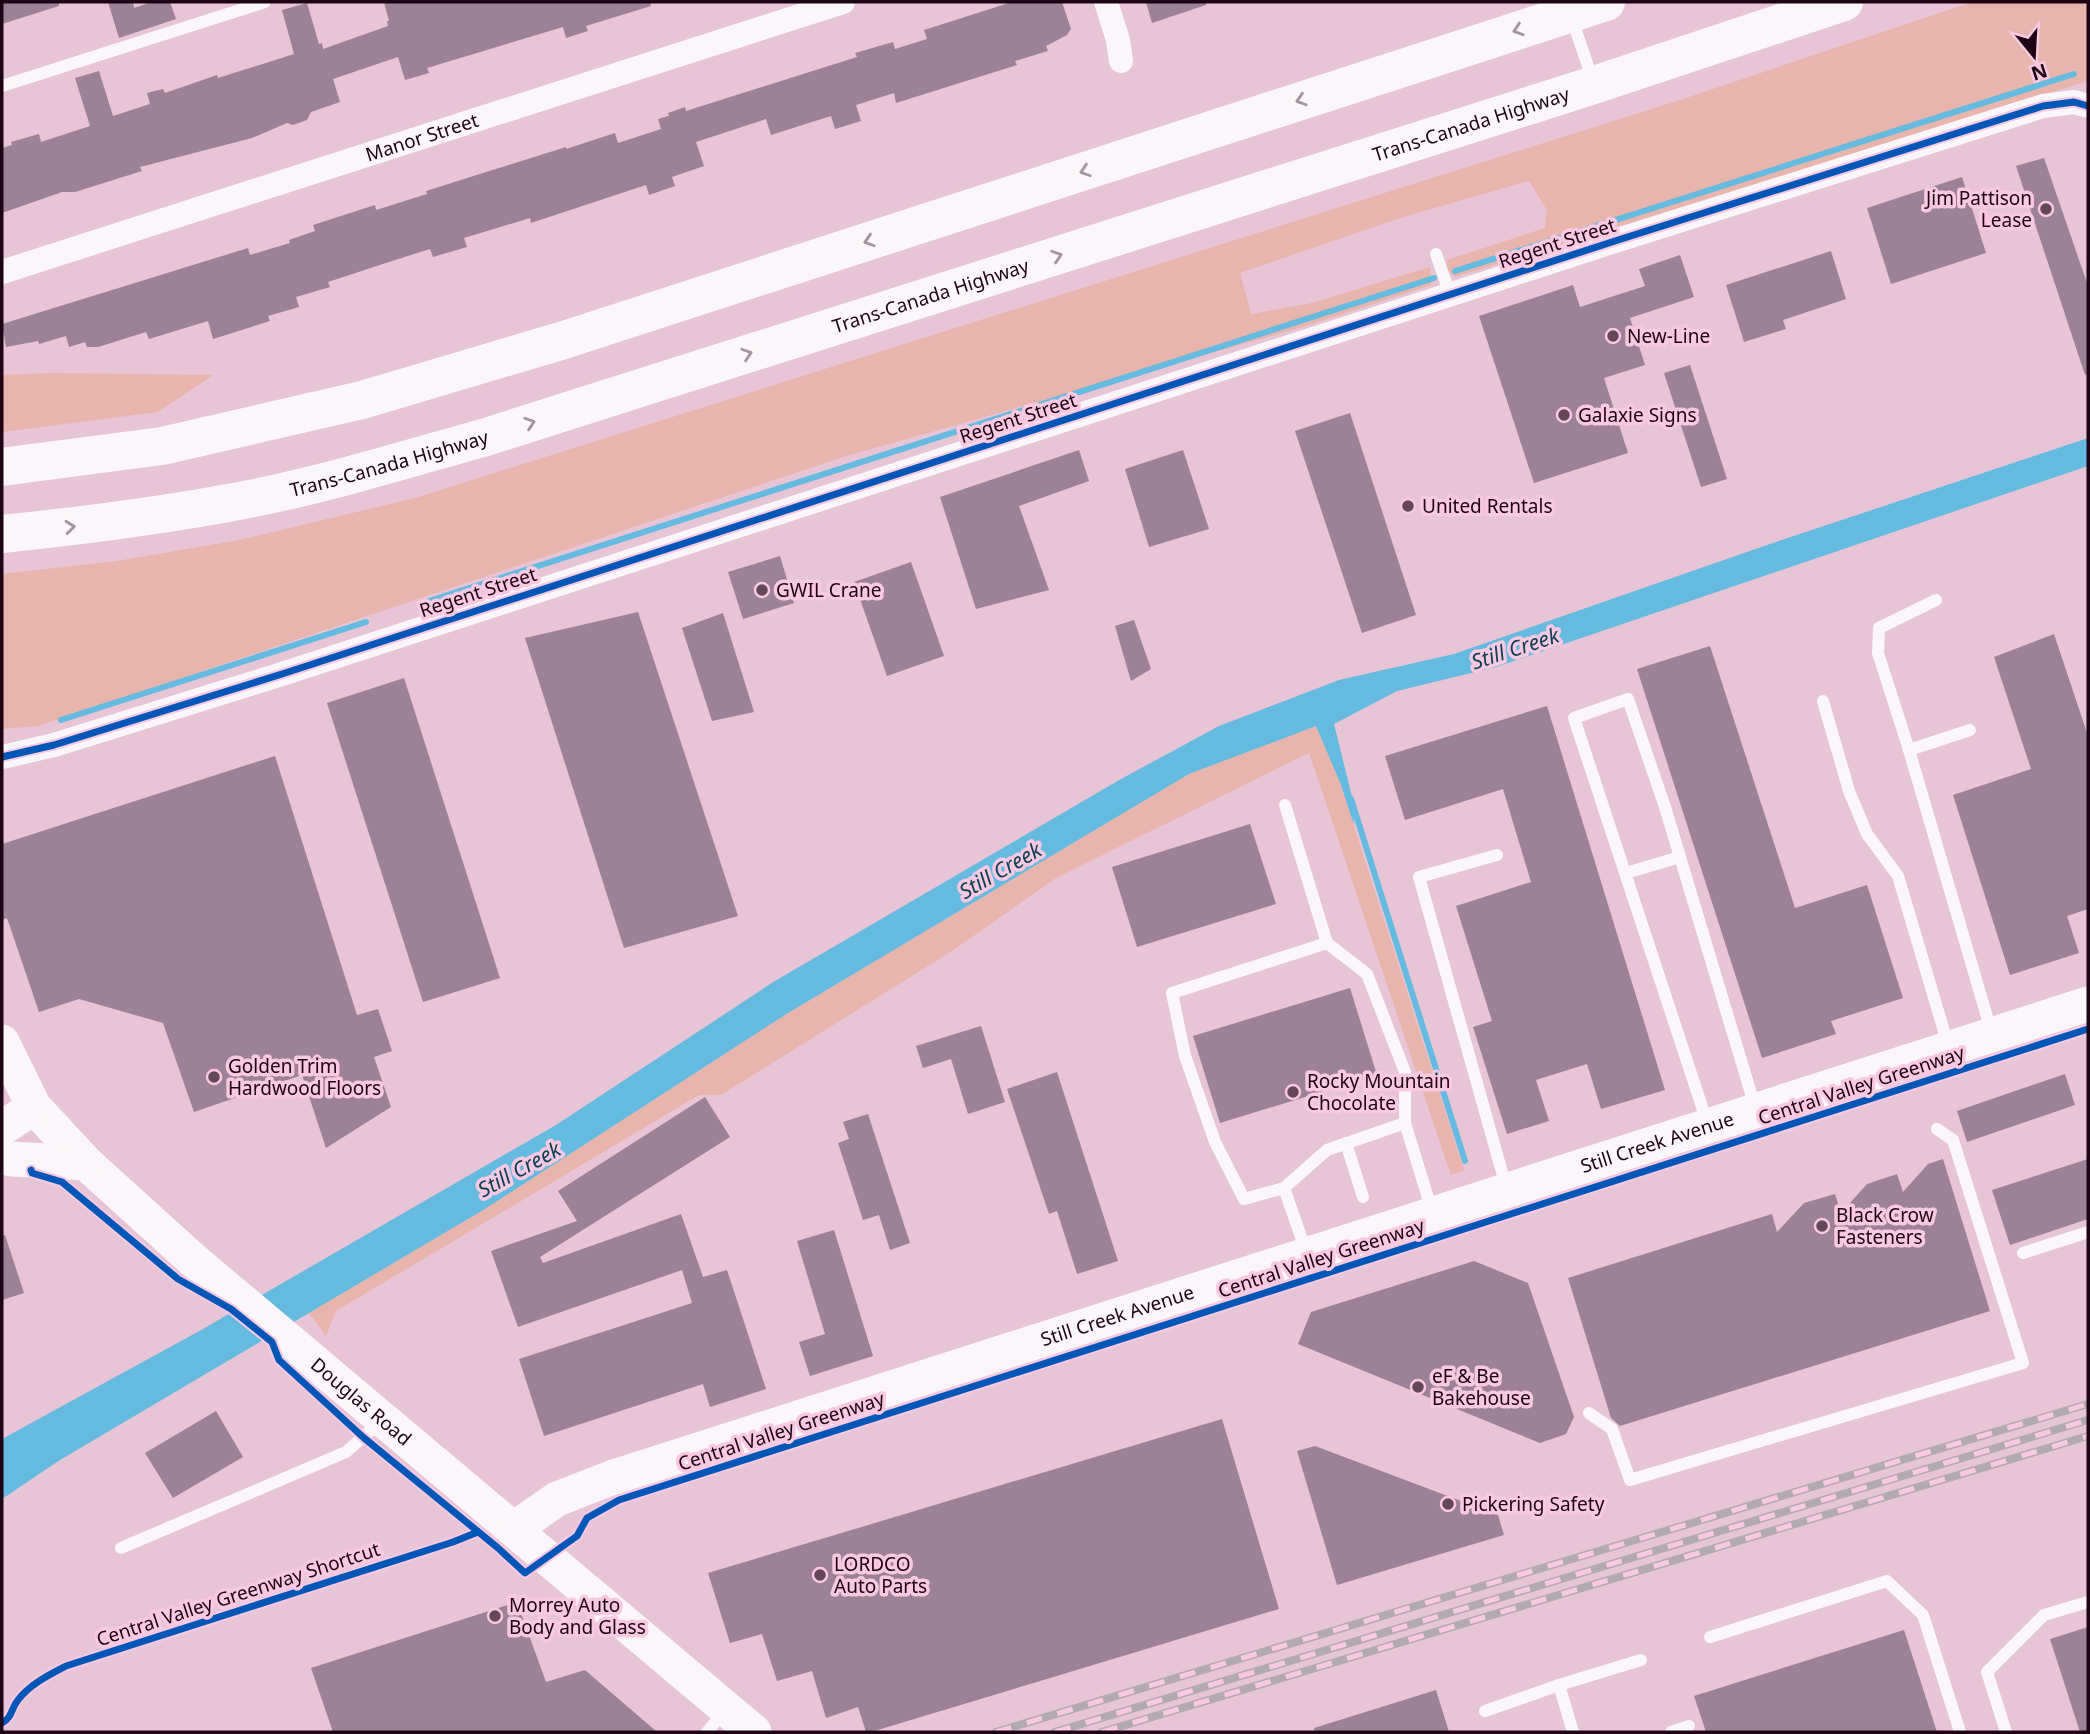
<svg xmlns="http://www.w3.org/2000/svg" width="2090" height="1734" viewBox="0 0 2090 1734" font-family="'Noto Sans',sans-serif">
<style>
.green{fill:#e8b5ac}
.water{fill:#64badf}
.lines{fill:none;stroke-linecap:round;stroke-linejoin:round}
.stream{stroke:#64badf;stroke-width:6}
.building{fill:#9d8196}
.lane{stroke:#fbf6f9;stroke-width:12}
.street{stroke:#fbf6f9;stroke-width:24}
.secondary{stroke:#fbf6f9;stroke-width:35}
.highway{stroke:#fbf6f9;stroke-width:38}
.rail-casing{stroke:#b3aaaf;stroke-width:8}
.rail{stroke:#f9c8e1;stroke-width:5;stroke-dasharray:16;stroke-linecap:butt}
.cycleway-casing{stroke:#f9c8e1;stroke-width:11}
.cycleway{stroke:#0057b8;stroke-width:7}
.oneway{stroke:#a3959d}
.poi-dot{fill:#644758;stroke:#f9c8e1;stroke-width:2.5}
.labels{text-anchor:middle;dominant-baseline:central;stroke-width:7;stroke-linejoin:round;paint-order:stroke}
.street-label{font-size:19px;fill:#1e0414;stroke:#f9c8e1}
.poi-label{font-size:19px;fill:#1e0414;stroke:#f9c8e1;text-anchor:start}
.water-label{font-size:21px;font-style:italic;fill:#084154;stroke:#f9c8e1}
</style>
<rect width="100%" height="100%" fill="#e7c4d6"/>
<g class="green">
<polygon points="1972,2 2088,2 2088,81 1455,277 1447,270 1447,260 1545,228 1547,210 1529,181 1400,218 1240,273 1251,314 1312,303 1430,267 1431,285 1303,327 843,457 38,726 2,729 2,574 117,561 239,540 415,498 1677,101"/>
<polygon points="53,373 213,375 158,412 2,432 2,375"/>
<polygon points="1316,726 1341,785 1464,1170 1451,1175 1309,753 1056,878 952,951 721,1095 699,1095 336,1311 326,1336 309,1313 485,1209 788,1013 1189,774"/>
</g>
<polygon class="water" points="2088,438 2088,466 1496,667 1397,691 1334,724 1353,801 1354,825 1341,785 1316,726 1189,774 788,1013 485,1209 60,1460 2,1499 2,1439 203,1329 556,1125 775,981 1121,779 1219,726 1339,680 1454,654 1767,545"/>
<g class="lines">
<g class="stream">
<polyline points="1455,271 2074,74"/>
<polyline points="429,601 1434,278"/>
<polyline points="61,720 366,622"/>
<polyline points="1351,799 1465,1161"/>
</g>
</g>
<g class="building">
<polygon points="2,2 59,2 59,6 2,24"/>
<polygon points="108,2 133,2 134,8 152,2 170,2 176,19 119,38"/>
<polygon points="384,2 650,2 651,6 586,26 588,31 566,38 563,27 427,68 429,73 405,80 398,57 333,79 340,102 311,112 307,120 293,125 287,123 252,138 140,167 142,171 75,192 62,192 2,213 2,148 12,145 11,142 39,134 41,142 90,126 75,78 99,71 113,116 150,104 147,93 163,89 165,93 217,75 218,78 294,54 282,10 307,3 319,44 322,43 323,49 388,26 387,21 389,21"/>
<polygon points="1012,2 1062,2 1071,29 1067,35 1046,46 1048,51 1015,61 1017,65 896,103 894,93 856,105 861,121 835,129 831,116 771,135 766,119 696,142 704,166 672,177 675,186 649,195 646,185 531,223 530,218 464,238 467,247 433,257 430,249 392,261 328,282 330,287 296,297 299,307 268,316 270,321 213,339 208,321 149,339 146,332 98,347 87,347 85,342 69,347 66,336 39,344 38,341 6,347 2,324 248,248 250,255 290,243 289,240 315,231 313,225 375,205 376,210 427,194 426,191 566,147 566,149 615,133 618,143 661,129 658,119 669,116 668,113 685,107 686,111 857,57 855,53 893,42 895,49 927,39 924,30"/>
<polygon points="1146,2 1206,2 1206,5 1152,23"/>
<polygon points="2044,158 2088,286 2088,374 2085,375 2016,166"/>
<polygon points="1962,177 1986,253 1891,284 1867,208"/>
<polygon points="1831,251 1846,299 1783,320 1786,329 1744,342 1726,285"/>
<polygon points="1680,255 1694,297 1630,318 1645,365 1604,378 1628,453 1534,483 1479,316 1573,285 1580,307 1645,286 1639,269"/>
<polygon points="1690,365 1727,479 1701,487 1664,373"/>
<polygon points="1350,413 1416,615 1362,633 1295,431"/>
<polygon points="1079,450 1089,481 1019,506 1049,590 976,609 940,497"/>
<polygon points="1183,450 1209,529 1149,547 1125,469"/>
<polygon points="780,556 794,603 743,619 728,572"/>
<polygon points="911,562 944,656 887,676 854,582"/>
<polygon points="638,612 738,916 624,948 525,638"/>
<polygon points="723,613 754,712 712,721 682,628"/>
<polygon points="1134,620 1151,669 1131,681 1115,626"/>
<polygon points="2054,634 2088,736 2088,909 2067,916 2079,953 2010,975 1953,795 2031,769 1994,657"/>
<polygon points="1710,646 1795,908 1867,885 1903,998 1831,1021 1836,1034 1762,1058 1637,669"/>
<polygon points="404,678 500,978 423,1002 327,703"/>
<polygon points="1547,706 1665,1090 1601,1109 1587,1064 1536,1080 1549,1121 1507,1134 1473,1027 1492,1021 1456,906 1531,882 1503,789 1405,820 1385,756"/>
<polygon points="275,756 357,1015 378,1009 392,1051 374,1057 391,1107 326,1148 302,1075 194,1112 163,1023 79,999 39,1012 7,918 2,920 2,844"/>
<polygon points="1250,824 1276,904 1137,947 1112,867"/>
<polygon points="1350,988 1377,1075 1220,1123 1193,1036"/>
<polygon points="981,1026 1005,1102 968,1114 951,1059 923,1068 916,1046"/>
<polygon points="1057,1072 1118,1261 1077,1274 1057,1211 1049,1214 1007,1089"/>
<polygon points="2065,1074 2075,1105 1967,1142 1957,1111"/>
<polygon points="705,1097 730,1137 540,1257 543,1263 681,1214 703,1277 727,1270 766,1389 710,1407 703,1384 544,1436 519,1359 692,1303 682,1270 518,1327 491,1251 577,1221 558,1191"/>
<polygon points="868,1114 910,1243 890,1250 879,1215 863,1220 838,1143 849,1139 843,1122"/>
<polygon points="1943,1159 1990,1311 1620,1426 1611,1418 1568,1278 1772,1214 1777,1232 1804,1203 1835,1194 1841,1213 1867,1184 1897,1174 1903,1192 1928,1164"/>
<polygon points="2088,1159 2088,1219 2010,1245 1992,1190"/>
<polygon points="834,1230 873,1356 810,1376 799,1342 825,1334 797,1241"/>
<polygon points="5,1235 24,1293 2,1300 2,1236"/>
<polygon points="1474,1261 1528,1283 1574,1417 1566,1434 1540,1443 1298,1344 1311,1312"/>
<polygon points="216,1411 243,1457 173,1498 145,1453"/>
<polygon points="1222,1419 1279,1609 871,1732 866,1732 858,1707 826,1718 812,1671 777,1681 762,1634 730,1643 708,1573"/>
<polygon points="1315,1446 1498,1515 1504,1535 1337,1585 1297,1451"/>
<polygon points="517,1602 546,1682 585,1670 657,1732 333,1732 311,1668"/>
<polygon points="2088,1627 2088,1732 2080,1732 2050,1639"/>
<polygon points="1904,1630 1937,1732 1706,1732 1694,1696"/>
<polygon points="1436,1690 1449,1732 1315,1732 1314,1728"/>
</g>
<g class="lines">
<g class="lane">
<polyline points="1572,19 1593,81"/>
<polyline points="2,86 265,2"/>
<polyline points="1436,254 1450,294"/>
<polyline points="1936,600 1879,628 1878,653 1909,750 1992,1034"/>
<polyline points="1823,701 1849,791 1867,834 1898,876 1949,1048"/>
<polyline points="1909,750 1970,730"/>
<polyline points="1285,805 1327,943"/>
<polyline points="1497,855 1419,877 1507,1190"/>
<polyline points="1626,873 1680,857"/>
<polyline points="1708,1125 1574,718 1628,699 1665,807 1756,1110"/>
<polyline points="1346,1143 1363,1197"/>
<polyline points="1284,1188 1327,1150 1405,1123 1433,1214"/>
<polyline points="2023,1253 2088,1232"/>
<polyline points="1307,1254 1284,1188 1244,1199 1215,1142 1185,1056 1172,993 1327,943 1367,974 1405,1072 1405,1123"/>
<polyline points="1589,1413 1612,1429 1630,1480 2023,1363 1953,1140 1937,1129"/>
<polyline points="121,1548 346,1452 380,1422"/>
<polyline points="1710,1637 1887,1581 1923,1615 1960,1732"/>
<polyline points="1485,1711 1559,1685"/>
<polyline points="707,1732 726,1709"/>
<polyline points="1573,1732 1559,1685 1641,1660"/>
<polyline points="1671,1732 1689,1726"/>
<polyline points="2006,1732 1987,1672 2044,1615 2088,1602"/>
</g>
<g class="street">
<polyline points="1106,2 1118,40 1121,61"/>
<path id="s1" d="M2,272L843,2"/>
<polyline points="2,757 54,745 282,674 1618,240 2043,106 2074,102 2088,106"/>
</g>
<g class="secondary">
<path id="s2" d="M2,1042L34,1107L86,1163L192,1259L754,1732"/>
<polyline points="2,1128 34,1107"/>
<polyline points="2,1156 11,1159 86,1163"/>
<path id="s3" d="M514,1529L557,1499L611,1478L2088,1004"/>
</g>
<g class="highway">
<polyline points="2,467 162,446 362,400 564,340 1606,2"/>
<path id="s4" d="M2,534C88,525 175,514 259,497C336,481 411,458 486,437L1594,85L1844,2"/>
</g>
<defs>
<g id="rail">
<polyline points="996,1732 2088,1404"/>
<polyline points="1055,1732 2088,1420"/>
<polyline points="1102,1732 2088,1436"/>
</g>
</defs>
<use href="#rail" class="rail-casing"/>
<use href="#rail" class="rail"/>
<defs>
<g id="cycleway">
<polyline points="2,757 54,745 282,674 1618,240 2043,106 2074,102 2088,106"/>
<polyline points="31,1170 32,1173 62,1182 178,1279 231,1309 272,1342 279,1360 364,1438 498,1548 525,1573 577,1536 587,1518 619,1500 2088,1029"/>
<path d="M2,1723C13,1717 11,1708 18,1700C30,1684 49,1675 66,1666L453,1542L478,1532"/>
</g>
</defs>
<use href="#cycleway" class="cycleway-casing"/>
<use href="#cycleway" class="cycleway"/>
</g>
<defs><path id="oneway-chevron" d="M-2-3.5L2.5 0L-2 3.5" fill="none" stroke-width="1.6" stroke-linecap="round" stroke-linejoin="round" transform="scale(1.75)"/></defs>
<g class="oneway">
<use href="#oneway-chevron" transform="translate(1518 30) rotate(162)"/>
<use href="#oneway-chevron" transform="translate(1301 100) rotate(162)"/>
<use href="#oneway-chevron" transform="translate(1085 171) rotate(162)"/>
<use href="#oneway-chevron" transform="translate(869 241) rotate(162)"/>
<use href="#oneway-chevron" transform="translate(1057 256) rotate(-18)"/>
<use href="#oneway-chevron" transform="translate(747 354) rotate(-18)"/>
<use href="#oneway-chevron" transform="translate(530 423) rotate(-18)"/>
<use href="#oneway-chevron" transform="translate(70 527) rotate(-6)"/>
</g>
<g class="poi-dot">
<circle cx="2046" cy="209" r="7"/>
<circle cx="1613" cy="336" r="7"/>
<circle cx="1564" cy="415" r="7"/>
<circle cx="1408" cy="506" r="7"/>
<circle cx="762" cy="590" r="7"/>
<circle cx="214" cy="1077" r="7"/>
<circle cx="1293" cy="1092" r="7"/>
<circle cx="1822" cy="1226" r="7"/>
<circle cx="1418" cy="1387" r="7"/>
<circle cx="1448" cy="1504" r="7"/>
<circle cx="820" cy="1575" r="7"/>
<circle cx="495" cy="1616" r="7"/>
</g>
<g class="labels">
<g class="street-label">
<text stroke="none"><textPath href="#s4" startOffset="1528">Trans-Canada Highway</textPath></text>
<text stroke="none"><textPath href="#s1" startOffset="441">Manor Street</textPath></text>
<text transform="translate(1557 243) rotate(-18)">Regent Street</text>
<text stroke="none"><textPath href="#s4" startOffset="961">Trans-Canada Highway</textPath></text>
<text transform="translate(1018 418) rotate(-18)">Regent Street</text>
<text stroke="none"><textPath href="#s4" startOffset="394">Trans-Canada Highway</textPath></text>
<text transform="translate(478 592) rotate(-18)">Regent Street</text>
<text transform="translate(1861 1085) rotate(-18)">Central Valley Greenway</text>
<text stroke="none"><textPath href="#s3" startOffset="1209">Still Creek Avenue</textPath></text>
<text transform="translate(1321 1258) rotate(-18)">Central Valley Greenway</text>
<text stroke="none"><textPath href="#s3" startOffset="642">Still Creek Avenue</textPath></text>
<text stroke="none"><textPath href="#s2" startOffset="513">Douglas Road</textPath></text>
<text transform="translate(781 1431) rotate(-18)">Central Valley Greenway</text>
<text transform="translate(238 1594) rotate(-18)">Central Valley Greenway Shortcut</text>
</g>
<g class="poi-label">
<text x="2032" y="198" text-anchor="end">Jim Pattison<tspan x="2032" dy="22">Lease</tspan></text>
<text x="1627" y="336">New-Line</text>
<text x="1578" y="415">Galaxie Signs</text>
<text x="1422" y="506">United Rentals</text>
<text x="776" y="590">GWIL Crane</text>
<text x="228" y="1066">Golden Trim<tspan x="228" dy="22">Hardwood Floors</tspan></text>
<text x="1307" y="1081">Rocky Mountain<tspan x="1307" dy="22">Chocolate</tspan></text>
<text x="1836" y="1215">Black Crow<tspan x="1836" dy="22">Fasteners</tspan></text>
<text x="1432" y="1376">eF &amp; Be<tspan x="1432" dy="22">Bakehouse</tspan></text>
<text x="1462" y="1504">Pickering Safety</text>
<text x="834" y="1564">LORDCO<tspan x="834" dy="22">Auto Parts</tspan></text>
<text x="509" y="1605">Morrey Auto<tspan x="509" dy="22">Body and Glass</tspan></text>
</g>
<g class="water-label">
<text transform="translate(1515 648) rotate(-18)">Still Creek</text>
<text transform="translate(1000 870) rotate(-30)">Still Creek</text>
<text transform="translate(519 1169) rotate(-29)">Still Creek</text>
</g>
</g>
<rect width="2090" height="1734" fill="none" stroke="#1e0414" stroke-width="7"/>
<g transform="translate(2034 56) rotate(162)" stroke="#f9c8e1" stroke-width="5" paint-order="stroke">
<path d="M0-5L12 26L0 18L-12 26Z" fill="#1e0414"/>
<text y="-10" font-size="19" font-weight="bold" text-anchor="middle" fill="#1e0414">N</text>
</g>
</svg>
